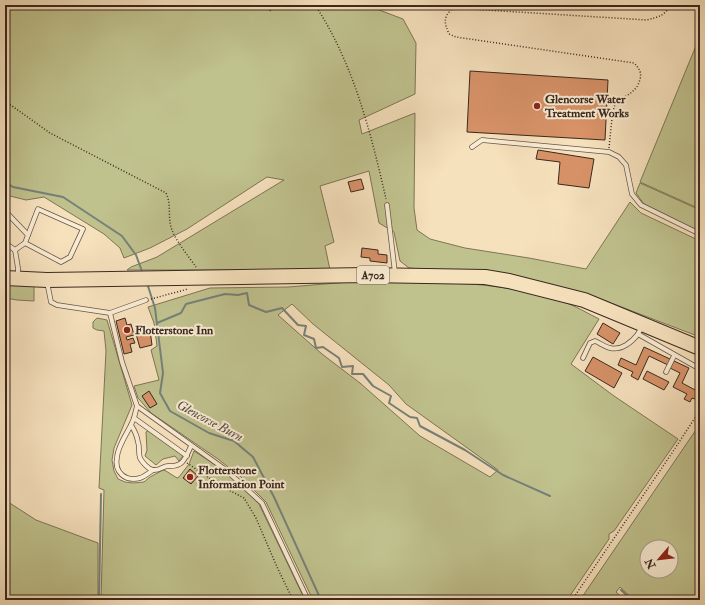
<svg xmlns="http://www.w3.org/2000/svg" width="705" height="605" viewBox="0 0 705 605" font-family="'IM FELL Double Pica',serif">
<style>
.green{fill:#c0c28e;stroke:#7d7556;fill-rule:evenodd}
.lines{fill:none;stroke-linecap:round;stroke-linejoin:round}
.stream{stroke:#76817a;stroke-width:2}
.building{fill:#d89268;stroke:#3a281e}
.lane-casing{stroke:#695646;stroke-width:5.5}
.highway-casing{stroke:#3a281e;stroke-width:16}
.path{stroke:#3a281e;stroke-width:1.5;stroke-dasharray:1 2;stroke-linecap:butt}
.lane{stroke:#f9ecd4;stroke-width:4}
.highway{stroke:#f6e1bd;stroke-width:14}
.poi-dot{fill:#8f2418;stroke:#f9ecd4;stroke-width:1.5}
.labels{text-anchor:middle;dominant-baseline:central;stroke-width:4;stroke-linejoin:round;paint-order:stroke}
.shield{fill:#f9ecd4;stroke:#736355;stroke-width:1}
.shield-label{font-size:11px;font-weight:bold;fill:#3a281e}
.poi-label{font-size:12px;font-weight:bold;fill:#3a281e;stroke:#f9ecd4;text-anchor:start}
.water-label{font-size:13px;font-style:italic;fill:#534d44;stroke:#f9ecd4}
</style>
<rect width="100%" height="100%" fill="#f6e1bd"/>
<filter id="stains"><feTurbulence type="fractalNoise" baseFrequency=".005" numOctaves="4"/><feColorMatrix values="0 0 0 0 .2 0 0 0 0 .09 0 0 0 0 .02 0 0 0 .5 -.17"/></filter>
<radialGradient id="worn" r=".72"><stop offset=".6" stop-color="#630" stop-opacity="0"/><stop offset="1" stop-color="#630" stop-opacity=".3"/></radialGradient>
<g class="green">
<polygon points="5,5 270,5 269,8 273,9 276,5 301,5 306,8 306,5 366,5 403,19 416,43 415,94 359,120 362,134 415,113 414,208 417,230 430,239 465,248 529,258 586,269 630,202 641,213 700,241 700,337 590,295 498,274 409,268 400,261 394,232 379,223 369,171 320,186 334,242 325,246 330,270 127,270 131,267 157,257 284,180 267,177 187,229 150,248 124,258 120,248 104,234 44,197 26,200 6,195 5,198"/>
<polygon points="700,36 700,209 640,182"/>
<polygon points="640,183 700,210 700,232 644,204 636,193"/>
<path d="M349,282C422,282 499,278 569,304C579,308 589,314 599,319L571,364L614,396L678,439L614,531L609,534V539L567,600H313L266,502L241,477L218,459L151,413L138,398L134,386L159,380L151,350L157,346L154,323L148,307L210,288L288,287ZM292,304L313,324L389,385L406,404L498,470L490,477L420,436L360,383L322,354L278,315Z"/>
<polygon points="5,283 34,285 34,301 17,300 5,298"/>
<polygon points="97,318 107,320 132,405 114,448 112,460 114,471 118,479 125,482 133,483 144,482 150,477 163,470 166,471 177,478 179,477 189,464 194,451 225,471 259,504 305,600 101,600 104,490 99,488 106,351 104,331 97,330 93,328 93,322"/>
<path d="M700,424V600H634L620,587L616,592L625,600H580ZM647,547H671V571H647Z"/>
<polygon points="149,430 183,456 179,461 175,456 163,459 156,465 145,456 147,450 146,432"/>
<polygon points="5,500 36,520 98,543 98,600 5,600"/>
</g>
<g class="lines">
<g class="stream">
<polyline points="5,182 13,187 63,197 122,236 136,255 143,274"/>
<polyline points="147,283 155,308 163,373 160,393 170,411 209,433 234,441 253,457 274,497 321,600"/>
<polyline points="157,323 181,313 186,304 225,294 238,295 247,293 249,305 266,312 282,308 298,325 306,326 304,335 314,339 316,348 323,347 339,358 342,367 353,366 352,374 363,374 373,386 391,396 389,403 410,417 417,418 420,426 465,450 503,475 550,496"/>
<polyline points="621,590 632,600"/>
<polyline points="5,598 9,600"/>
<polyline points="99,600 101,494"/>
</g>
</g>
<g class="building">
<polygon points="470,71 608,80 605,140 467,132"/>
<polygon points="538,150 594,159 589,188 558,184 560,162 536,159"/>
<polygon points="361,179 364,189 351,192 348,182"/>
<polygon points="362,248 378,250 378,254 387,255 387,263 370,261 370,258 361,257"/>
<polygon points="125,318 127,325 131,324 134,335 126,337 127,340 133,338 135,343 130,344 132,352 124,354 116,321"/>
<polygon points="603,323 620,333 613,344 597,334"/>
<polygon points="150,330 152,345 140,348 136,334"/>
<polygon points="644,347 670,359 668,365 649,356 638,380 631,376 633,372 618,365 621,358 636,365"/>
<polygon points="593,357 622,373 614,388 585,371"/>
<polygon points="674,361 689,368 682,383 699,392 695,399 692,398 690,402 684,399 687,394 673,387 680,373 670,368"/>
<polygon points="647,371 669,382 664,390 643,379"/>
<polygon points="149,391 157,404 150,408 142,396"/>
<polygon points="190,469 198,476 191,484 183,478"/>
</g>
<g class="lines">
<defs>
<g id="lane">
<polyline points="472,147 482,140 609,152 619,157 626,165 632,194 641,205 700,234"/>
<polyline points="387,205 395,273"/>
<polyline points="5,211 28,235"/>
<polyline points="5,243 15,250 18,268 18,275"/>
<polyline points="15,250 25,243 38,209 83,229 70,257 61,262 25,243"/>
<polyline points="47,282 51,302 57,305 110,313 146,300"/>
<polyline points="110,313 122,362 137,406 226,470 262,503 308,600"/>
<polyline points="642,326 638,334 700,369"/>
<path d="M583,358L590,343L595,341C600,343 605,347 610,348C621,351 632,342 638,334"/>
<polyline points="666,372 674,356"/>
<path d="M137,406L134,418L131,425C135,431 137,436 138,442C140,447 138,453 140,458C142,462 148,469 153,470C159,471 163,466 168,466C183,467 185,459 191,446"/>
<polyline points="134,418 187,456"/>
<path d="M131,425C126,435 118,446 117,457C114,472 125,482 140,478C144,477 149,473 153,470"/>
</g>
<polyline id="highway" points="5,278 47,280 367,275 485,277 509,281 584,300 700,348"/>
</defs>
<use href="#lane" class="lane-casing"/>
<use href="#highway" class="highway-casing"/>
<g class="path">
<path d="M315,5C353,62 371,133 386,199"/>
<polyline points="270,11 273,5"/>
<path d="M5,101L50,133L166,193C172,205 167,218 172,230C176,241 189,257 196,267"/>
<path d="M609,148C610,140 612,110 615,105C623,95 637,94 640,79C642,73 639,68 634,63L456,37L449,34C444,22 443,17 453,8L647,20C658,17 665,16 670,5"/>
<polyline points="151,299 188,289"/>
<polyline points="187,463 221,486 244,498 256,518 277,567 293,600"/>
<polyline points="572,600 672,453 700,410"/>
</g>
<use href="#lane" class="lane"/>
<use href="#highway" class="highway"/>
</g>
<g class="poi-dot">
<circle cx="537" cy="106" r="4"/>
<circle cx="127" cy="330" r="4"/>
<circle cx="190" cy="477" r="4"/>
</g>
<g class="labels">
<rect class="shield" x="357" y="266" width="32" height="18" rx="3"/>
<g class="shield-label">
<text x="373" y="275">A702</text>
</g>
<g class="poi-label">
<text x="545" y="99">Glencorse Water<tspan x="545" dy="14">Treatment Works</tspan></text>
<text x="135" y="330">Flotterstone Inn</text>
<text x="198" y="470">Flotterstone<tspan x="198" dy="14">Information Point</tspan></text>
</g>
<g class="water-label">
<text transform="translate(210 421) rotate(28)">Glencorse Burn</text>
</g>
</g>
<rect width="705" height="605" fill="none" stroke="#f6e1bd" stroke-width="20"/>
<rect x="6" y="6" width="693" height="593" fill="none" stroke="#3a281e" stroke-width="2"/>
<rect x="10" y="10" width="685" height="585" fill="none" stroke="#3a281e"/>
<g transform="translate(659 559) rotate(242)"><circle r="19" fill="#f9ecd4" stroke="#ad9e8b"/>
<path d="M0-3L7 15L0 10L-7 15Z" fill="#8f2418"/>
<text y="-6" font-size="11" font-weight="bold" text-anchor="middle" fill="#3a281e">N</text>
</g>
<rect width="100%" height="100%" filter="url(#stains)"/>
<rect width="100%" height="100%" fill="url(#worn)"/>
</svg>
